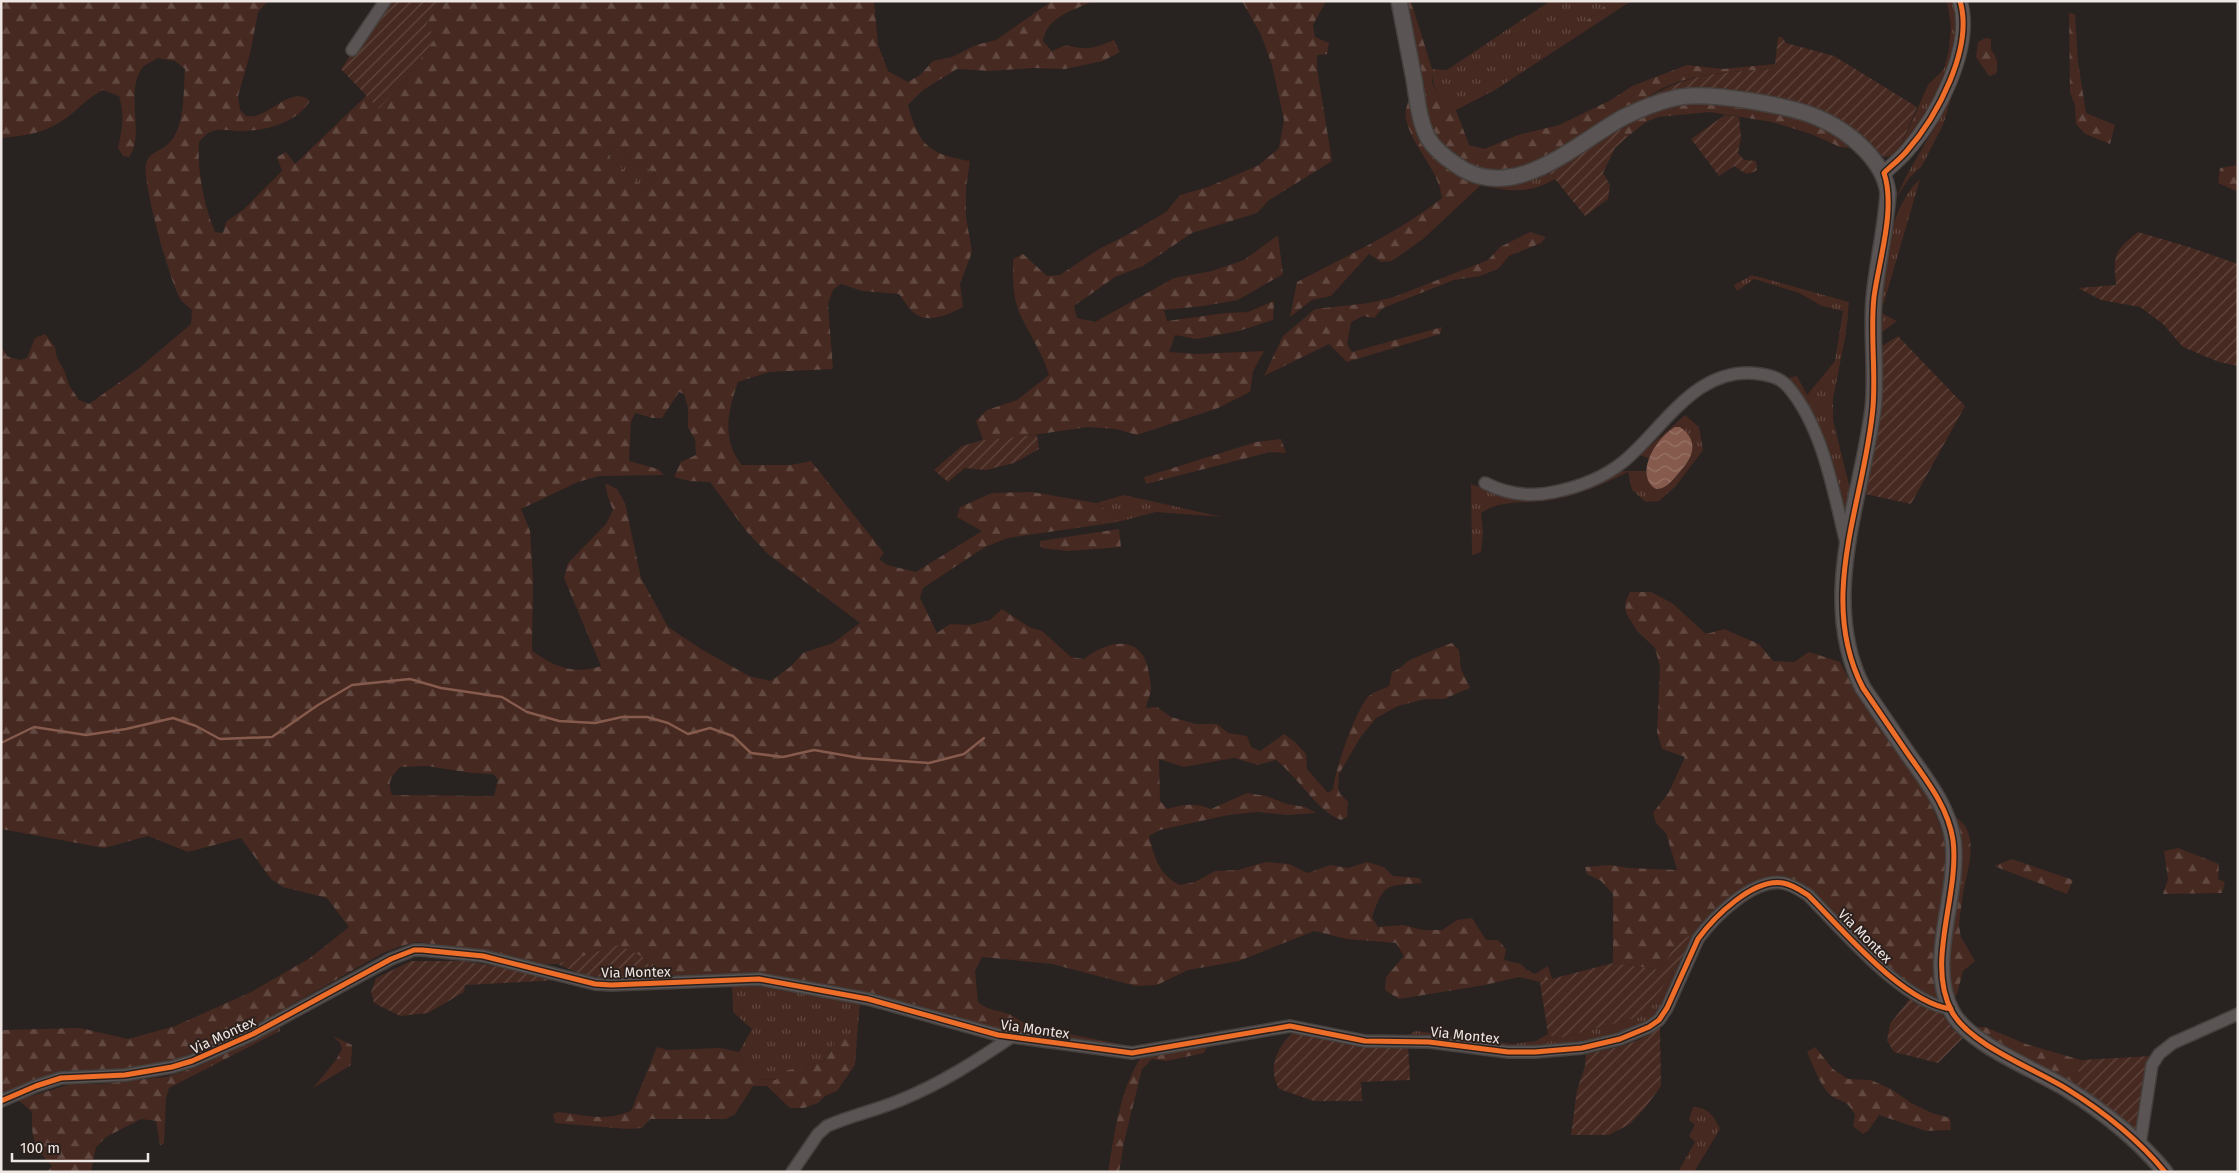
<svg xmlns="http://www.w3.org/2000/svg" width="2239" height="1173" viewBox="0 0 2239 1173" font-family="'Fira Sans',sans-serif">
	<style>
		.grass { fill: url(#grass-tufts) }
		.forest { fill: url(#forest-firs); fill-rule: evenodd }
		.garden { fill: url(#garden-furrows) }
		.water { fill: url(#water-waves) }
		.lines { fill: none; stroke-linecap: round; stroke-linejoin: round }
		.stream { stroke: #865b4e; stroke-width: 2.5 }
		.minor-casing { stroke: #45403d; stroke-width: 14 }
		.tertiary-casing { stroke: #45403d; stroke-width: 16 }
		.secondary-casing { stroke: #45403d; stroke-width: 18 }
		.minor { stroke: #5a5554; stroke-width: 11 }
		.tertiary { stroke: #5a5554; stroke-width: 14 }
		.secondary { stroke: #5a5554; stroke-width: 15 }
		.cycleway-casing { stroke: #2c201d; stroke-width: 8 }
		.cycleway { stroke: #ee6e29; stroke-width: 5 }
		.labels { text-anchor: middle; stroke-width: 4; stroke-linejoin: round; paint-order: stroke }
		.street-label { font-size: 14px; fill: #eee6e3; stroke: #2c201d }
	</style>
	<defs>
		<pattern id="grass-tufts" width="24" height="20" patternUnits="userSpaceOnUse" patternTransform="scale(1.25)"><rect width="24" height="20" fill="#462920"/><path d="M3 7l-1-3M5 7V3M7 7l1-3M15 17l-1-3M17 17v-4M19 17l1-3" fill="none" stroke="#614840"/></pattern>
		<pattern id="forest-firs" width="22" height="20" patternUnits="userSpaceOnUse" patternTransform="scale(1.25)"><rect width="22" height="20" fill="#462920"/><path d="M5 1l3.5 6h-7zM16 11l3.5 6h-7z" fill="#614840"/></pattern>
		<pattern id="garden-furrows" width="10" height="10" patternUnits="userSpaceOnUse" patternTransform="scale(1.25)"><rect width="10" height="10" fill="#462920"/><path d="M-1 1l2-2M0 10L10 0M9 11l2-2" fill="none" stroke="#614840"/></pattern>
		<pattern id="water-waves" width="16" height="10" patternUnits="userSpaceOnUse" patternTransform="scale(1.25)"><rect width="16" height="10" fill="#865b4e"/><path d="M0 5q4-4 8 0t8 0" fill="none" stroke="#977367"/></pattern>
	</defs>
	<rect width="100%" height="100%" fill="#282220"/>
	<path class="grass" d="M1550,1H1610L1586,21L1590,28L1495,90L1456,110C1440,96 1432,92 1432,69L1447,70Z
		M1947,1H1953C1955,11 1958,21 1958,32C1957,68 1922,125 1898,152L1928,85L1944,69L1949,49L1951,26Z
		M1953,92L1943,125L1922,166L1910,177L1896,198C1912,161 1936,129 1953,92Z
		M617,146L655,174L642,186L609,157L610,148Z
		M1550,173L1555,179C1530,194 1509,192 1481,185C1507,186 1526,184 1550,173Z
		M1920,179L1881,313L1897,321L1878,335C1885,287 1882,214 1920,179Z
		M1752,275L1849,302L1846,333L1833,399V420L1852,497L1848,524L1805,402L1788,378L1797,376L1807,395L1835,361L1843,311L1822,306L1799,293L1754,279L1737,291L1734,285Z
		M1685,415L1699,427L1703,450L1675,487L1659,501L1646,502L1632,490L1628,472C1604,484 1579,495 1552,500C1529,504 1501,499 1481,513L1483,532L1481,552L1472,555L1471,484L1511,498L1599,483L1621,471H1646L1647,479L1669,484C1680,472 1692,462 1692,445L1657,444L1650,459L1640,455Z
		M1124,495L1222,517L1156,512L1118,522L1113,515L1096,503Z
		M1691,946C1681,966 1671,1001 1654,1017C1644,1026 1631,1030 1617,1035C1547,1057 1474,1045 1402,1038L1416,1031L1513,1044L1536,1041L1548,1034L1556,1039L1643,1016Z
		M732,985L769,987L860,1002L857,1037H839L824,1061L784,1071L777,1080L757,1079L748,1075L739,1052L752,1029L733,1012Z
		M1019,1020L1032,1027L1136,1047L1021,1033Z
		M1693,1107C1708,1107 1714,1116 1720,1129L1694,1172H1678L1695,1142L1689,1136L1695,1125L1689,1120Z"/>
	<path class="forest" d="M1,1H268L258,12L250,54L238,96L240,110L246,116C249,116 254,117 258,115C273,111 294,86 310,101C297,122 269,130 245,131C234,132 221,127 210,132C206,134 202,139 199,142C197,171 204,205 215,232L223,233L226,222L244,209L282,171L277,157L286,152L295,164L367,95L379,109L409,75L436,37L426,25L432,13L448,1H874L878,45L888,71L908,82L920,75L933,61L952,57L976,45L996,40L1052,1H1093C1073,11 1047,16 1043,41L1052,51C1071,42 1065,47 1083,48C1094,49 1104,44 1114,40L1120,52L1103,61L1065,69L1033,68L990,71L957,69L923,90L908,105C919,146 929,154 970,161L966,188V217L972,252L960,284L963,307C949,314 932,323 917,315C910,312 904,300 899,294L862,291L841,284L833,290L828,304L833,369L769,372L738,382C728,410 721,440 742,465H791L811,461L884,553L879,559L887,565L916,572L982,531L957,517L960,507L992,493L1032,492L1096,503L1113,515L1118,522L1008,538L985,547L923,588L920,598L937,633L950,624L969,625L990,620L1002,609L1029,627L1042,631L1071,657L1084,659C1109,639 1144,634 1149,674C1150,679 1151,685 1151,689C1150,696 1147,702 1146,708L1157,707L1171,717L1196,724H1217L1228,733L1247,736L1251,747L1260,751L1284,734L1295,742L1306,754L1307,769L1328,793L1333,789C1335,770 1355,711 1368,697C1373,692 1383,689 1389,686L1392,672C1400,669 1402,666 1408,661C1411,659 1448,644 1452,643L1459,650L1461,669L1470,688L1444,699H1425L1398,706L1376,718L1360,738L1339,774L1338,787L1340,794L1348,802L1347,817L1341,820C1317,811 1299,778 1276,760L1258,765L1234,758L1184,767L1159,759L1160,801L1167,809C1184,804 1195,803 1211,809L1247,793L1266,796L1287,804L1305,807L1316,813L1288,815L1257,812L1228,815L1160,830L1149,836C1155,858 1158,874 1180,885L1195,882L1215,871L1238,870L1266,862L1289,864L1308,873L1330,865L1348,868L1367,862L1384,867L1393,876L1419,878L1422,883C1386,886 1385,882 1372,917L1378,927L1403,925L1423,930H1442L1457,920L1472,918L1486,940H1498L1506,949L1504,960L1521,964L1527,970L1535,974L1548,966L1552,979L1540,982L1519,977L1485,985L1399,999L1385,990L1386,977L1404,956L1396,943L1347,939L1314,931L1239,961L1188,970L1157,985L1136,986L1052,964L982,957L975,971L978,1002C992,1014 1004,1008 1019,1020L1021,1033L1000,1031L856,990L801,981L733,974L657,976L643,957L591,954L557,964L536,965L476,950L417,942L401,946L383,953L256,1025L198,1051L176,1059L128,1069L66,1071L53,1074L1,1095V1030L80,1028L128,1039L175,1026L251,992L310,958L349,927L327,898L283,887L271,879L241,838L188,852L148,836L104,848L1,829V346L7,356L19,360L27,358L35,338L45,334L55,347L57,358L64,370L69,385L79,400L89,404L138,369L191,324L192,310C189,307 184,304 181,300C171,287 141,178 146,164C150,151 158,153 167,145C186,129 183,91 185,69L175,61L158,58C154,61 148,63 144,66C123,89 146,135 129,157L123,156L118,148C122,129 125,115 119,96L103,90C91,96 84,103 74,112C50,132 32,135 1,138ZM617,146L655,174L642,186L609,157L610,148ZM679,392L684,394L688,408V428L695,439L696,455L681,462L674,477L689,481L710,482L747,532L768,554L860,623L833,643L803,653L791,666L771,681L749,676L701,649L668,627L641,578L625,503L617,489L605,483L608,497L613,510L606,524L568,563L564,578L601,666C574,675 555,667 532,651L533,580L530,531L521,509L578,482L599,476L664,475L658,469L629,461L631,422L635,413L652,418H662ZM427,766L472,773L493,774L498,780L494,796L392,795C387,781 391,777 400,767Z
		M1242,1H1326L1313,25L1315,37L1329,43L1327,54L1317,55V68L1332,161L1269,200L1257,213L1192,233L1143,266L1115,277L1074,306L1077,318L1095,322L1174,278L1212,271L1244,260L1278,235L1283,274L1238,300L1203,306L1164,310L1167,321L1225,313L1248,312L1274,301L1273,320L1239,331L1197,339L1175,335L1169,352L1197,354L1264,351L1253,371L1250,392L1218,408L1137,435L1116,429L1088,427L1019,437L983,440L976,421L987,410L1017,400L1049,375C1042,352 1029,334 1019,312C1012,294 1013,277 1013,259L1023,254L1047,276L1060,275L1099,249L1127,235L1166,212L1180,195L1208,187L1259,165L1279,148L1284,120L1272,65L1261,35Z
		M1406,1H1411L1432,69V83L1437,92L1456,110L1469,145L1484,149L1518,135L1559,125L1611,100L1632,86L1687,65L1722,69L1775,64L1772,69C1735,72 1695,72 1661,89C1653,93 1646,100 1639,104C1612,121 1585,138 1556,152C1548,157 1539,162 1529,166C1481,183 1444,159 1426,115Z
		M1610,1H1631L1590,28L1586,21Z
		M2069,13L2075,14L2078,62L2086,113L2115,125L2110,144L2085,134L2076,124L2075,106L2070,92Z
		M1985,38L1991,39V50C1998,58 1998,64 1996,74L1989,76L1976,57L1978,42Z
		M1410,96C1428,144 1428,167 1481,185L1423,239L1392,261L1381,262L1369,254L1331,296L1312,300L1290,317L1297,282C1346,256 1398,233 1442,198C1439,169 1412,148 1406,119C1404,113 1408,102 1410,96Z
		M1703,102C1755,110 1810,112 1850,148L1840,147L1811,134L1772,122L1710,112L1658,117L1646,122L1627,137L1619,128C1651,111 1667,105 1703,102Z
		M2238,165V192L2218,183L2220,168Z
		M1530,232L1546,237L1541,243L1509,256L1498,269L1480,276L1454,280L1383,308L1374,318L1363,316L1351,322L1347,344L1352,352L1442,327L1440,334L1347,362L1329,344L1264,376L1283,336L1315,309L1369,303L1394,297L1488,260L1500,247Z
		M1281,439L1286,453L1270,452L1146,484L1144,477L1256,442Z
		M1119,529L1121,547L1068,551L1041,548L1040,541Z
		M1630,592H1651L1672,603L1706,634L1724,629L1759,644L1773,661L1794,662L1809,652L1840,662C1870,726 1931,776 1946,847C1952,878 1938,917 1934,949C1933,965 1937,983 1939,998L1934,999L1914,990L1788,880L1731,901L1694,934L1678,941L1660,970L1613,963V894L1601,881L1587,874L1585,867L1610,865L1629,868L1677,870L1666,833L1656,823L1653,813L1669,792L1685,757L1662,749L1657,732L1660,667L1655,648L1637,631L1626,613L1625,603Z
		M1954,816C1980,831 1969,865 1964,888C1962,901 1960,913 1959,926L1961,937L1975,961L1963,971L1957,994L1953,998L1947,966L1962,853Z
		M2178,848L2219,864L2218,879L2225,882L2222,893L2163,894L2168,879L2164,851Z
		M2012,859L2073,880L2067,894L1994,866Z
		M280,1027V1031L169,1088L166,1099L164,1144L160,1145L156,1121L141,1119L106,1137L96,1147L91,1172H47L52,1166C34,1147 31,1139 32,1112L18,1100L71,1084H100L165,1077L197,1067Z
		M1971,1027H1985L2026,1044L2081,1060L2076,1087L2002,1049Z
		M333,1036L352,1045L351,1065L313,1088L336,1060L342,1049L340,1043Z
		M839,1037H857L855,1065L837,1091L825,1096L818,1103L804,1108H790L767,1086H753L735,1114L726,1119H650L642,1128L628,1129L555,1123L553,1114L558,1112C587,1115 603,1122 631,1111L657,1047L668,1050L720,1048L739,1052L748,1075L757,1079L776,1080L784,1071L824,1061Z
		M1208,1045L1204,1053L1166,1061L1152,1059L1142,1069L1124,1142L1119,1172H1108C1115,1132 1119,1092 1141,1057Z
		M1815,1047L1833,1069L1848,1079L1871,1080L1891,1089L1911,1103L1932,1113L1950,1118L1951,1130L1926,1131L1879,1115L1868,1131L1863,1134L1853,1126L1855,1115C1845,1096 1840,1104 1829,1094C1820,1085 1812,1063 1807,1052Z"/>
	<path class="garden" d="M388,1H448L432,13L426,25L436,37L409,75L379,109L341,69Z
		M1778,37H1782L1786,43L1834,56L1917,107L1898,152L1891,156L1884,157L1842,122L1827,114L1790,103L1640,104C1684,72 1720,73 1772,69L1775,64Z
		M1725,115L1739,117L1741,138L1738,153L1744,160L1756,161L1757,171L1746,174L1734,166L1719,176L1691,139Z
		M1619,128L1627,137L1615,148L1603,173L1610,185L1608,199L1585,216L1550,173Z
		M2138,232L2189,247L2238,264V366L2219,362L2183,347L2163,324L2140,307L2101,300L2078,288L2116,285C2113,255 2114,251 2138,232Z
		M1898,336L1965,406L1911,504L1865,494L1878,425L1879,348Z
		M1037,435L1039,449L1014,463L986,470L965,468L948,482L934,470L962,446L983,440Z
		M1694,934L1691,946L1643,1016L1556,1039L1548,1034L1540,982L1613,963L1660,970L1678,941Z
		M619,945L643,957L657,976L610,978L583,975L557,964Z
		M411,961H464L529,972L560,980L465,985L464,992L428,1013L400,1016L374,1003L371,992L376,978Z
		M1911,997L1941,1013L1952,1028L1964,1037L1938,1063L1894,1052L1887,1041L1890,1024Z
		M1660,1027L1661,1086L1645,1108L1630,1124L1609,1135H1571L1577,1090L1585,1066L1586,1054C1615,1048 1636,1045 1660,1027Z
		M1293,1033L1408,1045L1410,1080L1361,1082L1362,1101H1314L1279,1089C1267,1068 1277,1047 1293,1033Z
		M2151,1056L2136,1135L2076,1087L2081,1060Z"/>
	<path class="water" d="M1675,427H1680C1701,442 1692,459 1678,474C1672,481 1666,489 1656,489C1633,474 1657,437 1675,427Z"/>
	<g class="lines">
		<path class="stream" d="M1,743L34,727L86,735L126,729L173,718L196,726L220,739L272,737L318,705L352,685L410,679L441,688L502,697L527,712L559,721L595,723L622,717H647L668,723L688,734L710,728L733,736L751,753L783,757L814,750L860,758L929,763L964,754L984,738"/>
		<defs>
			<path id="minor" d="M352,50L385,1
				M1485,483C1508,495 1530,497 1554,492C1579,487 1603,478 1623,462C1665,427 1697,364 1760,374C1772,376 1781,378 1789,388C1823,428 1834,494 1846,543
				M1,1101L36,1086L61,1078L125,1075L172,1067L192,1061L253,1034L391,959L414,950H422L483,956L595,984L611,985L759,979L868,999L998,1035L1132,1053L1290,1026L1365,1041L1429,1042L1508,1052H1535L1582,1048L1620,1039L1649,1027L1659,1020L1667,1008L1698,939C1714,917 1753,878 1783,883C1793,885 1800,890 1808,895C1843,930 1902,1002 1951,1009
				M2140,1144L2152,1065L2159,1054L2173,1043L2238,1014
				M792,1172L818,1134L827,1126C852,1115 878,1110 903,1099C942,1083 976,1061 1010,1038"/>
			<path id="tertiary" d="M1884,173C1891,166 1899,160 1906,152C1937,117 1974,48 1960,1"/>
			<path id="secondary" d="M1399,1C1404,27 1409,53 1414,79C1417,98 1419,121 1428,138C1434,148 1446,158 1455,164C1512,206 1574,145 1622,118C1638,110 1657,102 1675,98C1705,90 1795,106 1823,120C1851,133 1884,161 1888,193C1886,229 1877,263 1874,299C1871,335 1877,373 1873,409C1861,500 1818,601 1863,688C1878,710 1893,732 1908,754C1927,781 1948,807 1953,840C1960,895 1925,962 1952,1012C1970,1045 2035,1069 2067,1089C2104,1112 2137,1138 2165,1172"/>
		</defs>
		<use href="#minor" class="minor-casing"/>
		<use href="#tertiary" class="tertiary-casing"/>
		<use href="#secondary" class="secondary-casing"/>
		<use href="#minor" class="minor"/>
		<use href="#tertiary" class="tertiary"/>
		<use href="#secondary" class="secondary"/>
		<defs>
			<path id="cycleway" d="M1960,1C1974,48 1937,117 1906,152C1899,160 1891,166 1884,173C1896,208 1879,260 1874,297C1870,333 1876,370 1873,407C1865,501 1816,597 1863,688C1878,710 1893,732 1908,754C1927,781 1948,807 1953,840C1960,895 1925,962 1952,1012C1970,1045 2035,1069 2067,1089C2104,1112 2137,1138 2165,1172
				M1,1101L36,1086L61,1078L125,1075L172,1067L192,1061L253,1034L391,959L414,950H422L483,956L595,984L611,985L759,979L868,999L998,1035L1132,1053L1290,1026L1365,1041L1429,1042L1508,1052H1535L1582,1048L1620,1039L1649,1027L1659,1020L1667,1008L1698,939C1714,917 1753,878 1783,883C1793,885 1800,890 1808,895C1843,930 1902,1002 1951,1009"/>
		</defs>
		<use href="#cycleway" class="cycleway-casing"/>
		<use href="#cycleway" class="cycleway"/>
	</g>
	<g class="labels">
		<g class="street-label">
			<text transform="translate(1865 936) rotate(45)" y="5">Via Montex</text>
			<text transform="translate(636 972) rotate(-1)" y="5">Via Montex</text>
			<text transform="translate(1035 1029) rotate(8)" y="5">Via Montex</text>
			<text transform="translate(223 1035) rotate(-25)" y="5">Via Montex</text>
			<text transform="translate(1465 1035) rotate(6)" y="5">Via Montex</text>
		</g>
	</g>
	<rect width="2239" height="1173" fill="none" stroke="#eee6e3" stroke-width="5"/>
	<path d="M12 1153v8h136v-8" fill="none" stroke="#eee6e3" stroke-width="2.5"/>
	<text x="20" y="1153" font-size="15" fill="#eee6e3" stroke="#2c201d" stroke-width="4" paint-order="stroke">100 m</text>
</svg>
